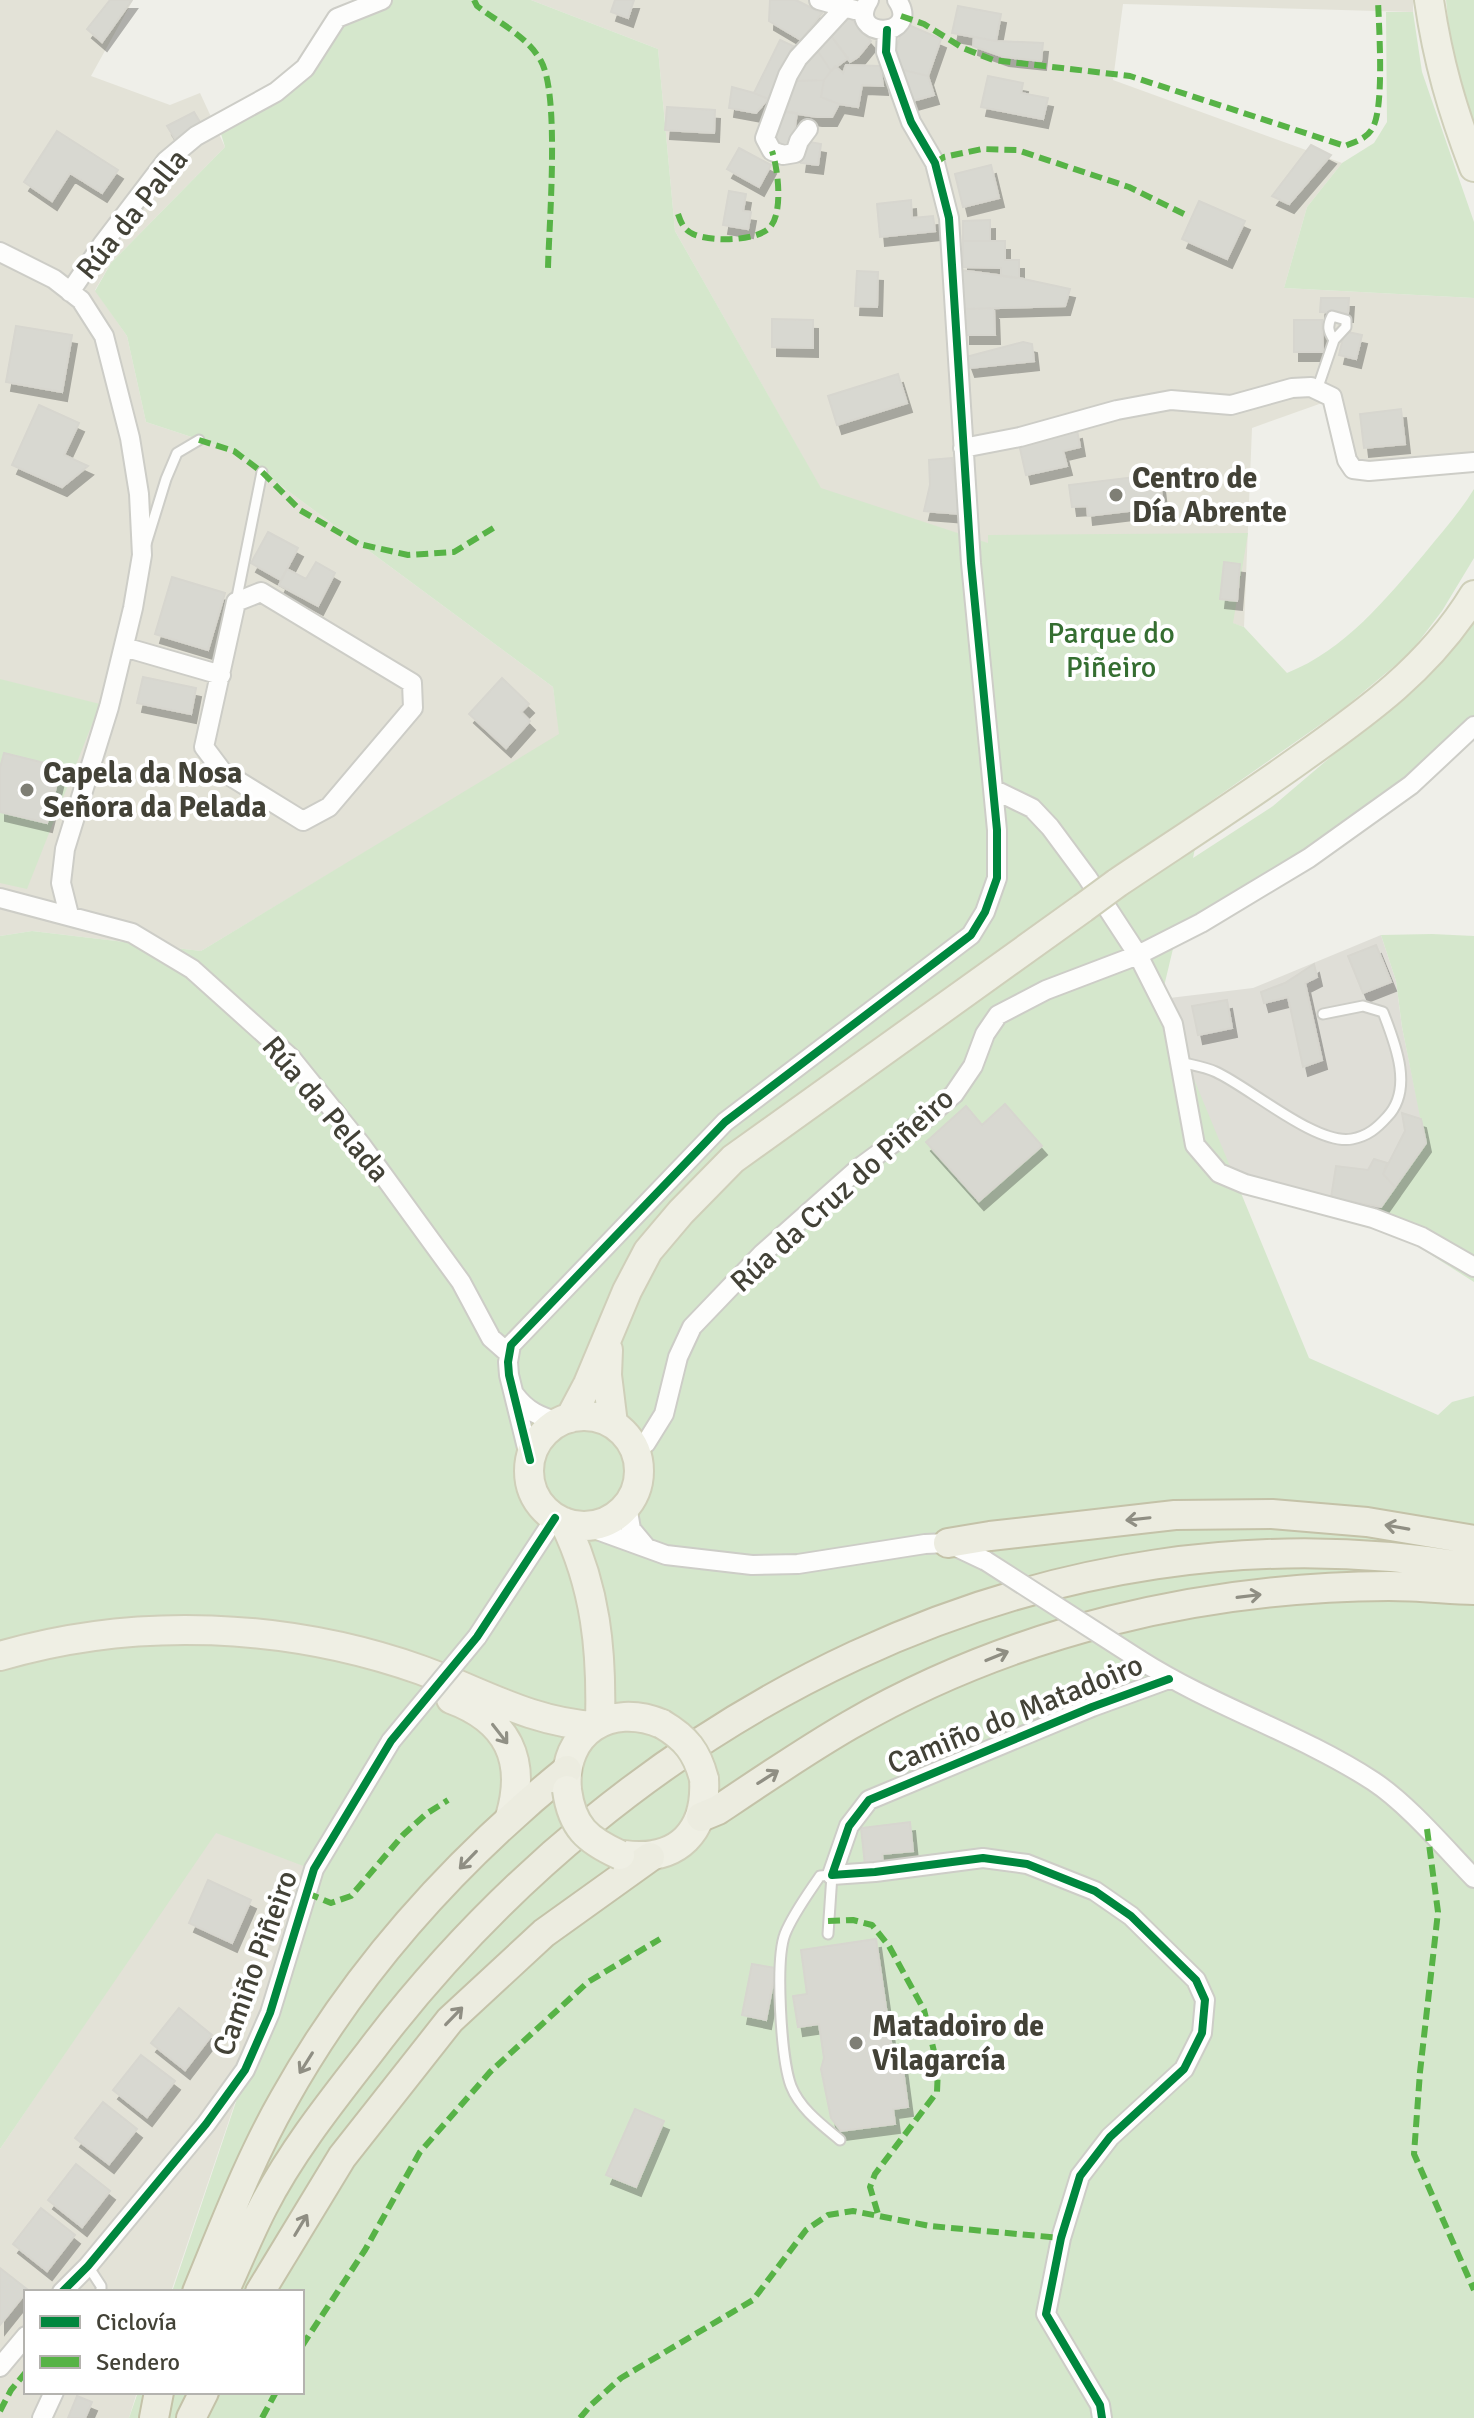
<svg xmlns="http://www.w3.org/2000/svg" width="1474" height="2418" viewBox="0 0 1474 2418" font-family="Signika,sans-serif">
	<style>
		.residential { fill: #e3e2d7 }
		.industrial { fill: #dfded7 }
		.green { fill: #d5e7cc }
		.building { fill: #d8d8d1; stroke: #d7d6cf; stroke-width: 2; filter: url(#shadow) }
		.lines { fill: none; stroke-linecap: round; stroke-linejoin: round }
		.service-casing { stroke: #cdcdc7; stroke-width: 13 }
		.minor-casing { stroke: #cdcdc7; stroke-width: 22 }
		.primary-casing { stroke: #cfcfb9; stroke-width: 32 }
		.trunk-casing { stroke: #c4c2a8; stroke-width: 32 }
		.service { stroke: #fdfdfc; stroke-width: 9 }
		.minor { stroke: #fdfdfc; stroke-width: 18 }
		.primary { stroke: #efefe4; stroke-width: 28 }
		.trunk { stroke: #ecece0; stroke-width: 28 }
		.minor-bridge-casing { stroke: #cdcdc7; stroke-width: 22; stroke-linecap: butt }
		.primary-bridge-casing { stroke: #cfcfb9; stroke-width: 32; stroke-linecap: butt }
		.minor-bridge { stroke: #fdfdfc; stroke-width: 18 }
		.primary-bridge { stroke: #efefe4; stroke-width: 28 }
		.quiet { stroke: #57b346; stroke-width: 6; stroke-dasharray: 12 6; stroke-linecap: butt }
		.cycleway-casing { stroke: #fff; stroke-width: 13 }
		.cycleway { stroke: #00873e; stroke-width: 8 }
		.oneway { stroke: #8f8e83 }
		.oneway2 { stroke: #909085 }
		.poi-dot { fill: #7f7f75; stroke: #fff; stroke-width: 3 }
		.labels { text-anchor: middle; stroke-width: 8; stroke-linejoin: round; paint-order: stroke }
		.street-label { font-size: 30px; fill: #434237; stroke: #fff }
		.poi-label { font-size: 30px; font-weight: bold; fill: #434237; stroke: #fff; text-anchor: start }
		.park-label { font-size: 30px; fill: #356e31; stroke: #fff }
	</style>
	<defs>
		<filter id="shadow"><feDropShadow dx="5" dy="9" stdDeviation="0" flood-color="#0004"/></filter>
	</defs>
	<rect width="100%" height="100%" fill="#efefe9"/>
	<path class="residential" d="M0,0H133L91,76L170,105L200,93L225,147L111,263L95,290L127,336L146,422L234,451L553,687L560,735L201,951L32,931L0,936Z
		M531,0H1413V12L1123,4L1113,80L1342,163L1307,207L1284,288L1474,298V466H1357L1322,403L1252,428L1244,627L821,489L675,231L658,49Z
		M215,1832L314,1869L171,2292H26V2392H137L129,2418H0V2149Z"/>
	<path class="industrial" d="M1381,935L1396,981L1402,1027L1426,1143L1373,1218L1219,1173L1161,999L1253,988Z"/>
	<path class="green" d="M382,0H531L658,49L675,231L821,488L988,543V535L1248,533L1233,623L1244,627L1287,673C1345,650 1386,599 1425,553C1442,532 1460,512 1474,489V558L1442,611L1410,653L1344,708L1204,806L1193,858L1273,806L1400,698L1474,615V726L1309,858L1177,932L1161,999L1309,1358L1438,1415L1452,1402L1474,1396V2418H129L138,2392H302V2292H172L314,1870L216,1833L0,2149V936L32,931L201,951L559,734L553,687L234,451L146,422L127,336L95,291L111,263L225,147L218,124L276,92L337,18Z
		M1446,0H1474V123C1454,87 1450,40 1446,0Z
		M1386,12H1413L1422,72L1474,222V298L1284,288L1307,207L1342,163L1374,143L1387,122Z
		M0,679L100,704L27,889L0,883Z
		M1432,934L1474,936V1282L1373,1218L1425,1142L1402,1027L1396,981L1381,935Z"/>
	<path class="building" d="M110,0H132L102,42L87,29Z
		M615,0H634L628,18L611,12Z
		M770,0H796L822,13L801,40L769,21Z
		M958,6L1001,14L996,41L952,33Z
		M845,12L871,41L858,57L850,62L829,33Z
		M911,26L941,39L928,76L899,69L896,49L903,27Z
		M829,33L848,58L831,71L815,47Z
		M974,37L996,41L1043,43L1041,61L1004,57L973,46Z
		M780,40L793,46L768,99L754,93Z
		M815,47L831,71L824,80L796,81L803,62Z
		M846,65L880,66L883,86L862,85L858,107L839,104L821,97L824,80L831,71L835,66L843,73Z
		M899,69L928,76L934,95L909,102Z
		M988,76L1023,83L1021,93L1048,98L1043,119L981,107Z
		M824,80L821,97L839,104L832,117H817L785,112L796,81Z
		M732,87L754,93L768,99L756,113L729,108Z
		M667,107L715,110L714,133L665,130Z
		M779,111L797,113L792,146L774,143Z
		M194,112L201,124L175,139L167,126Z
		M57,131L118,170L102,193L70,173L52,201L24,182Z
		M804,141L821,144L818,165L801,163Z
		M1311,145L1331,155L1289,204L1272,196Z
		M739,148L771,165L759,187L727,169Z
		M991,165L999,198L963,207L955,174Z
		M729,191L746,194L743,211L751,212L748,229L723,225Z
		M911,200L912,218L933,216L935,231L880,237L877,204Z
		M1199,201L1245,221L1227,259L1182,239Z
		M990,220V241H963V221Z
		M963,241H1005V260H1019V278L1001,276V268L963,267Z
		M960,270L1019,278L1070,289L1065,306L965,309Z
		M857,271L878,272L877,307L855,306Z
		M1321,298H1349L1348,313L1320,312Z
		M965,309H994L995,335H965Z
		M772,319L813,320V348L772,347Z
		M1294,320H1322L1323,352H1294Z
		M16,326L72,335L62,392L6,382Z
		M1348,332L1362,335L1356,359L1339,355L1343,338Z
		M1023,342L1032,344L1034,361L970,368L966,357Z
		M898,374L907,403L837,425L828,396Z
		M39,405L79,423L64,455L88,466L62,487L12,465Z
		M1401,409L1405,444L1364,448L1360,414Z
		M1077,430L1080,447L1063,451L1067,466L1026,475L1019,444Z
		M952,458L960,514L924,511L930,485L929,460Z
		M1159,474L1163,507L1088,516L1087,506L1072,507L1069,485Z
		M268,532L298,548L281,580L251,563Z
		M316,562L335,573L318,606L279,585L287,569L306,579Z
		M1224,562L1240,564L1237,601L1220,599Z
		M172,577L225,593L208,650L155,634Z
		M143,677L196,688L191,714L137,703Z
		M502,678L529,704L521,712L530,721L506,748L469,714Z
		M4,753L61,767L47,823L0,812V768Z
		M1376,945L1391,982L1363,993L1348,956Z
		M1314,964L1317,977L1305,983L1322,1060L1303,1067L1288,997L1264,1003L1261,992L1285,983Z
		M1227,1000L1232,1028L1198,1035L1192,1006Z
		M1005,1104L1042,1146L979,1201L926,1142L966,1106L982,1125Z
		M1402,1113L1421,1119L1426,1143L1395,1187L1383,1174L1405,1131Z
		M1374,1159L1387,1163L1383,1174L1395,1187L1381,1207L1331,1198L1336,1166L1368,1170Z
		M910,1822L913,1851L882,1854L883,1863L865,1865L861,1828Z
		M208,1880L251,1900L232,1943L189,1923Z
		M876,1939L894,2063L902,2062L908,2107L893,2109L895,2124L841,2131L831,2118L821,2069L824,2058L819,2024L798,2027L793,1996L807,1994L801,1950Z
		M752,1964L776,1968L766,2020L742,2015Z
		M179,2008L212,2035L185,2070L151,2043Z
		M141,2055L175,2081L147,2117L113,2090Z
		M103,2102L137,2129L109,2164L75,2138Z
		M635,2109L664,2121L636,2187L606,2175Z
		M76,2164L110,2191L82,2227L48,2200Z
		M41,2208L75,2235L47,2271L13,2244Z
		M0,2268L28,2290L0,2325Z
		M77,2396L92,2402L85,2418H68Z"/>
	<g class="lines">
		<defs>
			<path id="service" d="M1311,387L1319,384L1334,340L1346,327V320L1332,316C1327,326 1328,331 1334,340
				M146,544L166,479L177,453L199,440
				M236,602L262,472
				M1180,1062C1192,1065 1205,1067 1216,1072C1249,1087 1317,1146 1352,1139C1368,1136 1377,1128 1387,1117C1414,1089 1395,1043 1383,1012L1363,1006L1323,1014
				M828,1934L832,1875L820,1876C808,1894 793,1914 785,1934C775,1960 781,2059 791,2086C800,2109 822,2125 840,2140
				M88,2266L101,2286V2292"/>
			<path id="minor" d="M819,0L855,10
				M869,0C844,40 923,39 897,0
				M808,129L799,141L795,153L783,155L772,151L765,138L788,75L798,58L845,7
				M0,252L54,279L81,300L104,336L130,438L139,494L142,555L133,608L109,707L65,849L61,883L69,915
				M70,292L102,245L166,161L196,136L276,92L305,68L337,18L382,0
				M963,448L1020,437L1117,410L1171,400L1231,405L1292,388L1311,387L1332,397L1347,460L1353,469L1369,471L1474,462
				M261,592L412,683L413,708L329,807L303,821L222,771L204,747L236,602Z
				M124,647L221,675
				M993,789L1032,808L1050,827L1087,877L1138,955L1173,1024L1195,1145L1219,1173L1245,1184L1373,1218L1422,1237L1474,1267
				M0,898L132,933L192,969L291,1058L362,1146L461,1282L491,1338L508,1353
				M515,1395C527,1411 540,1417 559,1422
				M635,1451L646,1443L664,1414L678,1357L692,1327L762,1254L859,1168L919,1124L954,1094L973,1066L985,1034L998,1015L1046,990L1138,955L1201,923L1309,858L1411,785L1474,726
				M530,1460L509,1375L508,1362L511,1345L725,1122L971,935L985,912L997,878V830L971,563L949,218L935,163L911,122L886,52L887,30
				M627,1506L631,1529L646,1547
				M586,1526L666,1555L752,1565L798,1564L925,1544L948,1543L986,1561
				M477,1637L555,1518
				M1140,1660C1214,1707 1299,1733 1373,1781C1408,1804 1445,1848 1474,1878
				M62,2292L88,2266L206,2124L245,2070L270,2013L314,1869L391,1741
				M0,2367L26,2336
				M42,2418L54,2392
				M1102,2418L1100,2405L1046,2314L1061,2238L1080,2176L1110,2137L1184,2069L1202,2033L1205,2000L1196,1980L1131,1916L1095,1891L1027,1864L983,1858L875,1872L832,1875L849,1826L869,1800L1092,1707L1169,1679"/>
			<path id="primary" d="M1429,0C1438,62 1452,109 1474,167
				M1117,883C1178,842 1239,803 1299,760C1367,712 1430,667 1474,595
				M608,1350L607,1375L613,1424
				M529 1471a55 55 0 1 1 110 0a55 55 0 1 1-110 0Z
				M570,1418L588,1384L627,1291L648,1251L681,1212L733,1159L1083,908
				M564,1522C596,1587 602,1651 600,1722
				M0,1656C136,1616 288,1623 421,1670C480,1691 529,1722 594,1726
				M451,1699C508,1720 527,1760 510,1817
				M567,1790C562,1732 610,1702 662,1724
				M624,1855C679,1862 707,1831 704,1779"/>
			<path id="trunk" d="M948,1543L990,1536L1175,1515L1272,1514L1367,1522L1474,1540
				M701,1817L718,1810C761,1781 805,1751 850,1725C1013,1631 1202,1587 1389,1586C1417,1586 1446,1589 1474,1590
				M197,2292C224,2227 249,2160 284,2099C355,1972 454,1862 567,1770
				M224,2292C237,2264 249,2234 263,2207C291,2152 331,2102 369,2053C625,1714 1043,1493 1474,1568
				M260,2292L342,2157L450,2020L544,1933L650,1857
				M154,2418L159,2392
				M191,2418L204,2392"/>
		</defs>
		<use href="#service" class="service-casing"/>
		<use href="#minor" class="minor-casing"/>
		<use href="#primary" class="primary-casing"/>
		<use href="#trunk" class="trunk-casing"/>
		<use href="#service" class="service"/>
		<use href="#minor" class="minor"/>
		<use href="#primary" class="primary"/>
		<use href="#trunk" class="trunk"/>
		<defs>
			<path id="minor-bridge" d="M986,1561L1140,1660
				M391,1741L477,1637"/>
			<path id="primary-bridge" d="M1083,908L1117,883
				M662,1724C686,1738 697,1752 704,1779
				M567,1790C572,1827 587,1840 620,1855"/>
		</defs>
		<use href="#minor-bridge" class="minor-bridge-casing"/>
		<use href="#primary-bridge" class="primary-bridge-casing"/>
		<use href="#minor-bridge" class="minor-bridge"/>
		<use href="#primary-bridge" class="primary-bridge"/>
		<path class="quiet" d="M474,0L477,6C499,23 527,36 541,61C560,95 549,224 548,268
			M901,16L924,24L963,48L993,60L1130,76L1345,146C1357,141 1369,138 1374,125C1384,101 1379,28 1378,0
			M935,163L944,157L982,149L1017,150L1129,187L1184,214
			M678,214C681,223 684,230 693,234C710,242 759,242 771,226C783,210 778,169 772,151
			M199,440L234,451L262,472L300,510L359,544L408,555L454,552L495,527
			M1427,1829L1438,1912L1420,2072L1414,2154L1474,2290
			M307,1893L331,1903L351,1896L403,1835L426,1814L448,1800
			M828,1921L853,1920L872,1925L889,1946L924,2010L938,2068L937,2092L875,2174L870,2187L878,2214
			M302,2346L365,2250L420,2152L490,2072L588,1982L660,1939
			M0,2411L11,2390L26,2372
			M262,2418L276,2392
			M580,2418L591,2405L621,2378L753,2300L806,2230L828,2215L853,2211L930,2226L1061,2238"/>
		<defs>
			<path id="cycleway" d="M530,1460L509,1375L508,1362L511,1345L725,1122L971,935L985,912L997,878V830L971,563L949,218L935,163L911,122L886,52L887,30
				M62,2292L88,2266L206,2124L245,2070L270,2013L314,1869L391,1741L477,1637L555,1518
				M1102,2418L1100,2405L1046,2314L1061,2238L1080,2176L1110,2137L1184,2069L1202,2033L1205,2000L1196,1980L1131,1916L1095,1891L1027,1864L983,1858L875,1872L832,1875L849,1826L869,1800L1092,1707L1169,1679"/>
		</defs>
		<use href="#cycleway" class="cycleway-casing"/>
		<use href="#cycleway" class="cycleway"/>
	</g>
	<defs><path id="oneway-shaft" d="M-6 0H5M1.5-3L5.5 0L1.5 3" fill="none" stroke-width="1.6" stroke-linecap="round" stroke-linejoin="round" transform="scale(2)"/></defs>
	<g class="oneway">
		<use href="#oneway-shaft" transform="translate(1138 1519) rotate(174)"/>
		<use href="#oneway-shaft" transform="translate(1397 1527) rotate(-170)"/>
		<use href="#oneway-shaft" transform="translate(1249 1596) rotate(-7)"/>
		<use href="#oneway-shaft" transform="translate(997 1656) rotate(-22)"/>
		<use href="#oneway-shaft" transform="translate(768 1777) rotate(-32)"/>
		<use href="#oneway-shaft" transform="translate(468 1860) rotate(134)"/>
		<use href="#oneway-shaft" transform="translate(454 2016) rotate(-46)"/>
		<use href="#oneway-shaft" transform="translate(306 2063) rotate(122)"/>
		<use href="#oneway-shaft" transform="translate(301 2225) rotate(-59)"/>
	</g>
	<use class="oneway2" href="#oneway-shaft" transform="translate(500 1734) rotate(52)"/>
	<g class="poi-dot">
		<circle cx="1116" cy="495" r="8"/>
		<circle cx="27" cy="790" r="8"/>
		<circle cx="856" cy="2043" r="8"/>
	</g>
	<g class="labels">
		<g class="street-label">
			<text transform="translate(132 214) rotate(-51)" y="10">Rúa da Palla</text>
			<text transform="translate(326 1109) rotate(50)" y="10">Rúa da Pelada</text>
			<text transform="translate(842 1190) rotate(-42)" y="10">Rúa da Cruz do Piñeiro</text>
			<text transform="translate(1015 1714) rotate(-22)" y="10">Camiño do Matadoiro</text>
			<text transform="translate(255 1963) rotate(-70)" y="10">Camiño Piñeiro</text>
		</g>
		<g class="poi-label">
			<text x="1132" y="488">Centro de<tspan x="1132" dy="34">Día Abrente</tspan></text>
			<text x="43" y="783">Capela da Nosa<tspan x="43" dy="34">Señora da Pelada</tspan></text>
			<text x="872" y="2036">Matadoiro de<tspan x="872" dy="34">Vilagarcía</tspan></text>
		</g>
		<g class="park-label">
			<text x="1111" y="643">Parque do<tspan x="1111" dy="34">Piñeiro</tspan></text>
		</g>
	</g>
	<rect x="24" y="2290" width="280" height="104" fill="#ffffff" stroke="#b4b3af" stroke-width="2"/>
	<rect x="40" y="2316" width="40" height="12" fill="#00873e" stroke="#b4b3af" stroke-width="2"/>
	<text x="96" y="2330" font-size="24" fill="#434237">Ciclovía</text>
	<rect x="40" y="2356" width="40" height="12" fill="#57b346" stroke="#b4b3af" stroke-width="2"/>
	<text x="96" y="2370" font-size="24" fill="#434237">Sendero</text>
</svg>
